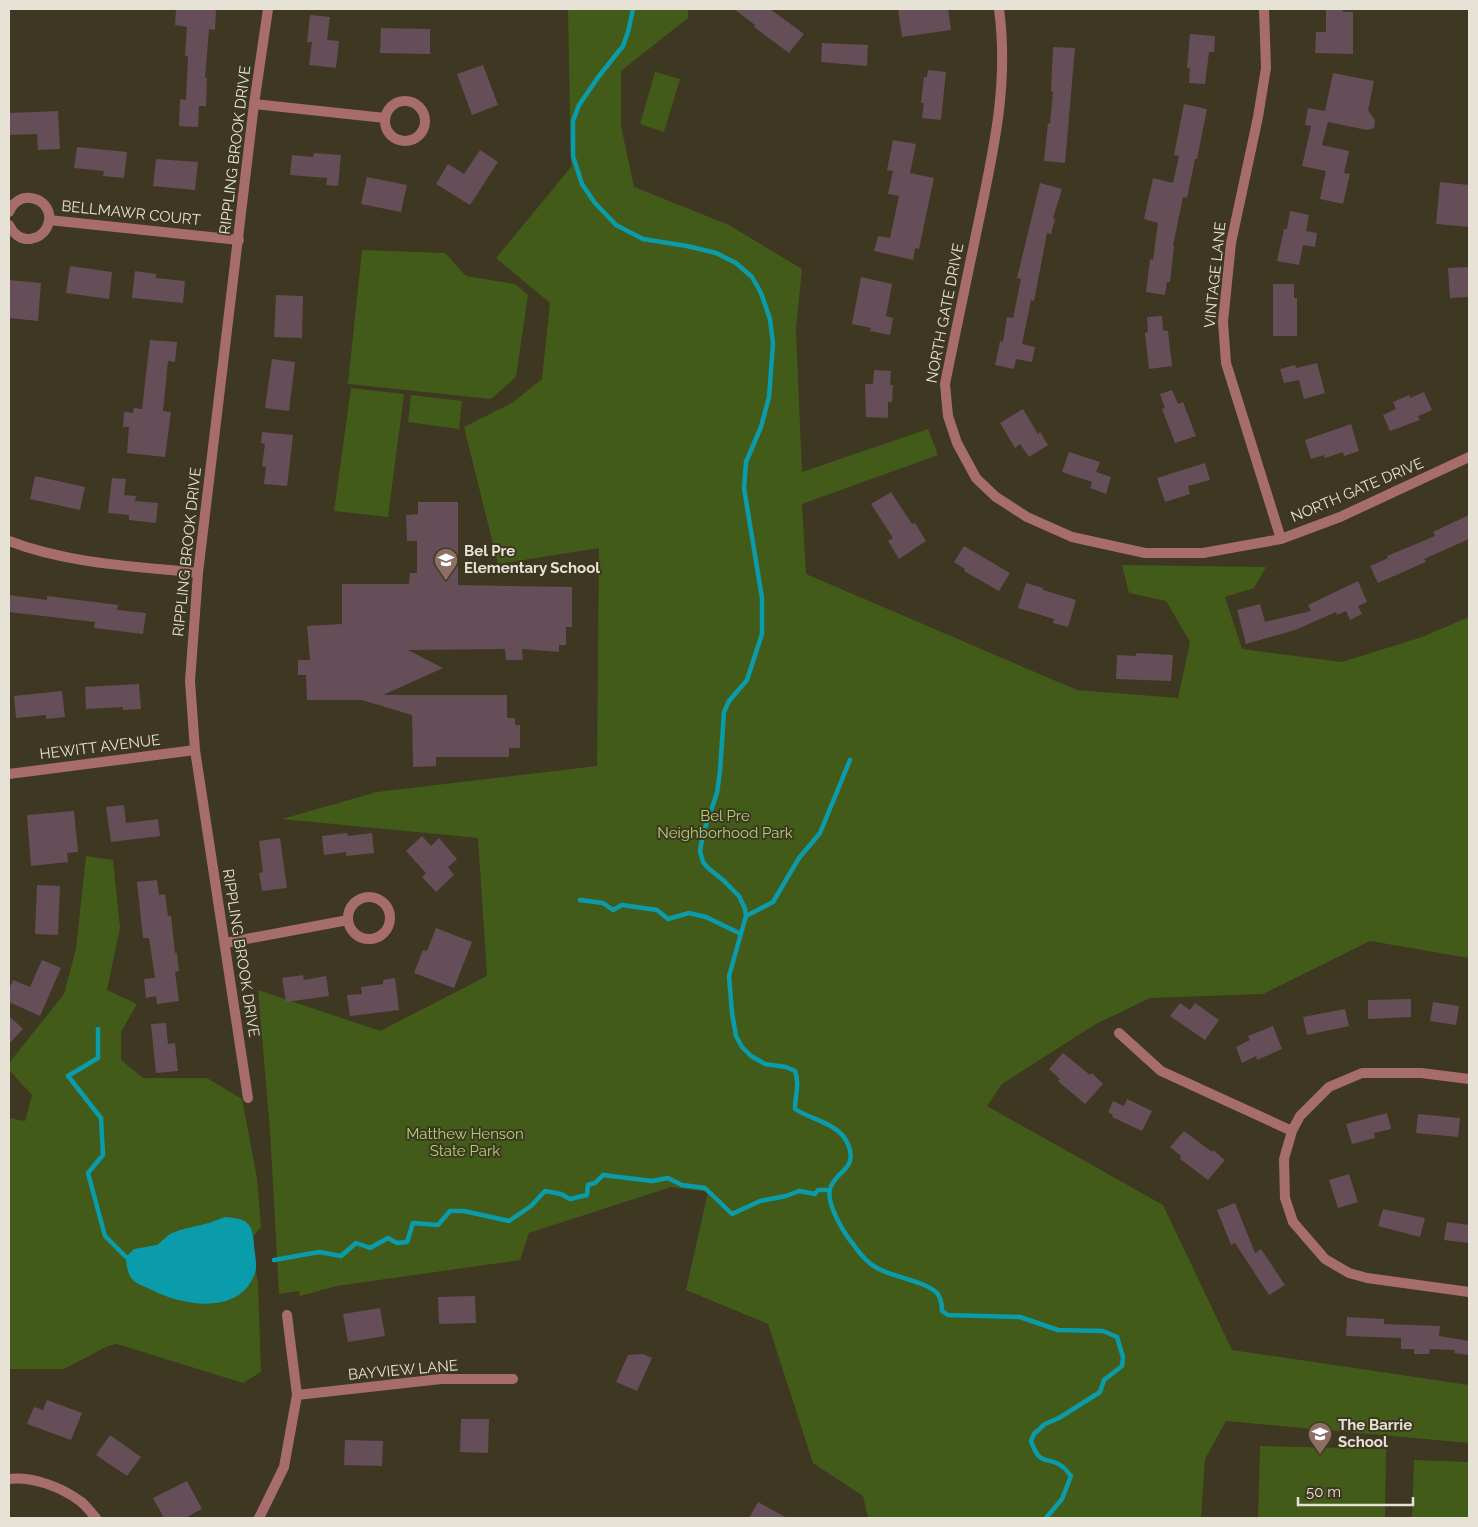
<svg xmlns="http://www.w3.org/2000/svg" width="1478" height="1527" viewBox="0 0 1478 1527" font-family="Raleway,sans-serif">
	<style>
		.green { fill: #425b19 }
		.water { fill: #0a9cab }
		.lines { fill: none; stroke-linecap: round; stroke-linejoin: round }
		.stream { stroke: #0a9cab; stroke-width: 4.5 }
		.building { fill: #664e59 }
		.minor { stroke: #a76d6d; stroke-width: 10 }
		.tertiary { stroke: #a76d6d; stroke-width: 10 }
		.labels { text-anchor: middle; stroke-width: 4; stroke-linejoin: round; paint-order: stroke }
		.street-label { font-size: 15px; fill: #e6e2d5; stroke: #3e3721 }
		.poi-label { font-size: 15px; font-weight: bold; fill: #e6e2d5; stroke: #3e3721; text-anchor: start }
		.park-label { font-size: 15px; fill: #abd570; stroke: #3e3721 }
	</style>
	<rect width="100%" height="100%" fill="#3e3721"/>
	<path class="green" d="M568,9H688V18L621,71V126L634,187L729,225L802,269L796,329L802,472L928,429L938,455L802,504L806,574L1077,690L1178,698L1190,642L1166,601L1129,593L1122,565L1266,567L1254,588L1225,597L1242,649L1342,662L1422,637L1469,617V958L1370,941L1263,994L1150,998L1094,1025L1002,1084L987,1106L1163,1205L1232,1350L1469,1385V1443L1226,1421L1205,1459L1201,1518H868L863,1496L813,1463L768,1324L686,1290L708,1192L671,1187L529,1233L520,1260L337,1286L300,1296L299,1291L279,1294L270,1130L258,990L380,1031L487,976L478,838L282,819L377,792L597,766L599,548L498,564L464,427L512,403L542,379L550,303L496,258L571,167Z
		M655,72L680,79L664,132L640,124Z
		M362,250L445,253L466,276L515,284L528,295L516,377L491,399L348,384Z
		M351,388L404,394L388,517L334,511Z
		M411,395L462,401L459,429L408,422Z
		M86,856L113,860L120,928L107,990L137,1004L121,1032V1060L143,1078H207L242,1099L257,1178L261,1227L253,1237L247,1221L249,1285L256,1271L258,1283L261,1372L243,1383L117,1344L108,1346L64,1369H9V1118L25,1121L32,1095L9,1070V1063L64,994L76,949Z
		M1260,1446L1386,1449L1385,1518H1258Z
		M1414,1460L1469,1462V1518H1412Z"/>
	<path class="water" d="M225,1217C245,1219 252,1220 254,1243C254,1252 258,1265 255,1273C240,1316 183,1306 152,1290C146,1287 139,1285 134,1281C128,1276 126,1265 126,1257L134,1249L157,1245L170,1234L180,1230L209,1223Z"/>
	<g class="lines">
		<path class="stream" d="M633,9L628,32L623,46L599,76L579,105L573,121V156L582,184L595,203L616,225L643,239L687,246L716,253L736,263L752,277L761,293L770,319L773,344L769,397L761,427L746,462L744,488L762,598V634L747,680L729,701L724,712L720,771L717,793L703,834L700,851L703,862L708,868L723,880L739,896L745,909L746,916L729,976L732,1013L736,1036L742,1047L751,1056L765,1064L786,1067L795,1071C800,1084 795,1096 795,1109C810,1119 832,1122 844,1137C846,1140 848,1144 849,1147C857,1170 835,1171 830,1189C826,1204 844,1233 853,1244C859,1253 868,1263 877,1268C892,1277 925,1281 937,1293C941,1298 942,1305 942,1311L948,1315L1020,1317L1058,1330L1103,1331L1117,1337L1123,1357L1122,1366L1104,1380L1100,1392L1059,1418L1045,1424L1034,1434L1031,1441C1040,1468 1048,1455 1063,1467C1066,1469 1068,1473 1071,1476L1062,1499L1046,1518
			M580,900L603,903L613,910L622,905L657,910L668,919L689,913L706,917L741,934
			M746,916L773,902L799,858L820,833L850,760
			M98,1029V1058L68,1076L101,1118L103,1155L88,1173L105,1236L126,1257
			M274,1260L319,1252L341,1256L356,1243L370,1248L388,1238L397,1243L407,1242L413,1223L438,1225L450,1211H464L509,1221L531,1206L545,1191L561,1194L570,1199L587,1195L588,1185L595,1183L603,1175L652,1181L668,1178L682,1185L705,1188L732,1214L760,1201L786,1196L799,1191L815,1194L818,1190H829"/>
	</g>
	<path class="building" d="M176,9L216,10L215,30L209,29L205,78H207L206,106H199L198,127L179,126L180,99L186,100L188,56H185L187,27L175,25Z
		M734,9H770L804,34L789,53L754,27L755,25Z
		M898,9H948L951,30L902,37Z
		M1326,9H1343V12H1353V54L1315,53L1316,32H1326Z
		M310,15L330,17L327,40L339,41L336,68L309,65L312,42H307Z
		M381,28L430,29V54L380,53Z
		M1190,34L1215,36L1214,52H1209L1205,84L1189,83L1190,68H1187Z
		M822,43L868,45L867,66L821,62Z
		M1053,47L1075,48L1065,163L1044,161L1048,123L1050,124L1053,92L1051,91Z
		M483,65L498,105L472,115L457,74Z
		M928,70L946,72L941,120L922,118L924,103H921L924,77H927Z
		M1333,73L1374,81L1368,110L1375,120L1374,128L1367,130L1328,122L1322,145L1349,151L1344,173L1350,174L1343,204L1320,199L1326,171L1302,166L1311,126L1305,125L1308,108L1325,111Z
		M1184,104L1207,109L1197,159H1195L1187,198L1183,197L1173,246H1174L1170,282H1167L1165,295L1146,292L1150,259L1153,260L1158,223L1144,219L1153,178L1173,183L1179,156L1174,155Z
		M58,111L60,149L38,150L37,134L9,135V113Z
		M893,140L916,144L910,173L934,178L919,249L915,248L913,260L874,251L878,236L890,238L899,196L888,194L893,171L887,170Z
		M77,147L127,152L124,178L103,176L104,171L74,168Z
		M480,150L498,162L470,205L436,184L448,164L464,174Z
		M314,153L341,155L338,186L326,185L327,178L290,175L292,155L313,157Z
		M156,159L198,162L195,190L153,186Z
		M367,177L407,185L401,212L361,204Z
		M1440,182L1469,185V227L1436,224Z
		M1040,183L1062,189L1053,218L1055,219L1051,234L1047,233L1034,301L1031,300L1022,344L1035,347L1032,362L1016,359L1014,369L995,365L1000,341L1003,342L1007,317L1013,318L1021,279L1017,278Z
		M1290,211L1309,215L1306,231L1317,233L1315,247L1303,245L1299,265L1277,261L1284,229H1287Z
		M70,266L112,272L109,299L66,293Z
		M1469,267V297L1450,298L1448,268Z
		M135,271L156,274V278L185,281L183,303L132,298Z
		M861,277L892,284L886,316L893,318L890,335L870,331L871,328L852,324Z
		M9,280L41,283L38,321L9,318Z
		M1273,284H1294V298H1297V336H1273Z
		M276,295L303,296L302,338L274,337Z
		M1162,316L1163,330L1168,331L1172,366L1149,369L1145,333L1148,332L1147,317Z
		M150,340L177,342L175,362L168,361L163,411L171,412L165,457L127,453L129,427H123L124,412L133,413L134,408L142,409Z
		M272,359L295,362L289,411L265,408Z
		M1317,363L1325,393L1304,399L1299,380L1284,383L1280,369L1295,365L1296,368Z
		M874,370L891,371L890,385H893L892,402H888V418L866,417L865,384H873Z
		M1172,390L1178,404L1183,402L1196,436L1175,443L1162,409L1165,408L1160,394Z
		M1424,392L1432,410L1418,416L1420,420L1390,431L1383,415L1396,409L1393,402L1409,395L1410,398Z
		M1023,409L1038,434L1040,432L1048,445L1029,457L1020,444L1015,448L1000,423Z
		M1351,424L1359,451L1344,456L1343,452L1325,458L1324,455L1311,459L1305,440Z
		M262,432L293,435L287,486L264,484L266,467L262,466L265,444L261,443Z
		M1069,452L1100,462L1096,472L1111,477L1106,494L1090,488L1092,482L1062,472Z
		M1205,463L1210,480L1188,486L1190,494L1165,502L1157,478Z
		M35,476L85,487L80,510L30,499Z
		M112,478L126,479L124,495L136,496L135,501L158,503L156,523L129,520V515L108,513Z
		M891,492L912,524L915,523L926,541L899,559L888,541L893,538L871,504Z
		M418,502H458V585L572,587V627H566V645H559V652L522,649L523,660H506L505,649L408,650L443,668L383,695H507V718H515V725H520V748H509V757H436V766L413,767L412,715L362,700H307L306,675H298V660H310L307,626L342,624V584H409L410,573H417V541H407L406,515L418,514Z
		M1469,515V539L1424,559L1426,562L1378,583L1370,566L1388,558L1387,556L1435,536L1433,532Z
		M964,546L1010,573L999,591L964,571L965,569L954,562Z
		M1358,581L1367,602L1358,606L1362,614L1350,620L1346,611L1337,615L1336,612L1295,630L1246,644L1237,610L1260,604L1265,622L1311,611L1308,605Z
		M1026,583L1043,588V590L1076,600L1068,627L1053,623L1054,619L1018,608Z
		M9,595L47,600V596L118,605L117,610L146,613L143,634L94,628L95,622L9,612Z
		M1136,653L1173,655L1171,681L1116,679L1117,655L1136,656Z
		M139,684L141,709L123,710V707L86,709L85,687Z
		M62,691L65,717L46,719V715L16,718L14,696Z
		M124,805L126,823L158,819L160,836L111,842L106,807Z
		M74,811L78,852L67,853L68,862L31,866L27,815Z
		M347,833L348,836L372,833L374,853L346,856V852L324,855L322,836Z
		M422,836L431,846L439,838L457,859L448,867L454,875L436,892L422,877L426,873L406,851Z
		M280,838L287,888L262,891L259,873L263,872L259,841Z
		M157,880L159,895L165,894L168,916H171L175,953H177L179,971L175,972L179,1001L157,1004L156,996L146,998L144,979L155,978L149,938H143L137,882Z
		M37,885L60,886L58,935L35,934Z
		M436,928L472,942L454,988L414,973L423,950L427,951Z
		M42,960L61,968L40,1016L9,1002V989L13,980L30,987Z
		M303,975L304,980L326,976L329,996L286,1002L282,978Z
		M395,978L399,1010L350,1016L347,995L362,994L361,987L383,984V980Z
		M1411,999V1017L1368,1019V1000Z
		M1433,1002L1459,1006L1456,1025L1430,1021Z
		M1180,1003L1190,1010L1195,1003L1219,1020L1205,1040L1170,1016Z
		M1345,1009L1349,1026L1307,1035L1303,1017Z
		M9,1016L23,1029L9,1044Z
		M166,1023L168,1044L175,1043L178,1071L156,1073L151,1024Z
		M1273,1026L1282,1049L1257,1060L1256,1056L1242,1063L1236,1047L1250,1040L1248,1036Z
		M1063,1053L1090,1075L1092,1073L1103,1084L1085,1104L1058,1081L1060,1079L1049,1069Z
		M1127,1099L1152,1111L1142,1131L1112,1117L1113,1115L1108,1112L1113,1101L1124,1106Z
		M1387,1113L1391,1129L1374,1133L1375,1138L1352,1144L1346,1124Z
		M1418,1114L1460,1118L1458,1137L1416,1133Z
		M1184,1131L1212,1152L1213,1150L1225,1160L1208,1180L1180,1159L1181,1156L1170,1147Z
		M1349,1174L1358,1202L1338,1208L1329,1180Z
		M1235,1203L1255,1253L1261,1249L1285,1285L1269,1295L1235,1243L1231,1245L1217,1210Z
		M1383,1209L1425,1218L1420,1237L1378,1226Z
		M1447,1222L1469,1225V1243L1444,1240Z
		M475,1296L476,1323L439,1324L438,1297Z
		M380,1308L385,1336L348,1342L343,1314Z
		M1347,1317L1384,1319V1324L1440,1326L1439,1336L1469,1341V1355L1454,1353L1455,1350L1430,1349L1429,1354H1414V1349H1401V1338L1346,1336Z
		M643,1354L652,1358L637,1391L616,1382L628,1355Z
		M47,1400L82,1413L71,1440L27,1424L34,1407L43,1410Z
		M461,1419H489L488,1453L460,1452Z
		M110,1435L141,1457L127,1476L96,1455Z
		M345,1440L383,1441L382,1466L344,1465Z
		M187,1481L202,1509L185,1518H164L153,1498Z
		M758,1502L787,1518H749Z"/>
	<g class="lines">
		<path class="minor" d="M999,9C1009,83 994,148 979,220C968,274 956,329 945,384L948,416L957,443L976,478L996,497L1027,517L1072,537L1145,553H1203L1281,539L1340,517L1469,457
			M1264,9L1266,68L1258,117L1231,243L1223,322L1226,363L1281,539
			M385 121a20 20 0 1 1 40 0a20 20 0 1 1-40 0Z
			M254,104L385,118
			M9,212C21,183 61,203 46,229C43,234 37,238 30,239C20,240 13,233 9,225
			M49,220L239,240
			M9,541C69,564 134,566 198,573
			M195,750L248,1098
			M348 918a21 21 0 1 1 42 0a21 21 0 1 1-42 0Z
			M225,943L348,920
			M1119,1033L1161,1071L1292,1131
			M1469,1079L1421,1073H1362L1329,1087L1300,1116L1292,1131L1284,1159L1285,1198L1293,1222L1325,1259L1349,1273L1367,1278L1469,1292
			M297,1395L441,1379H513
			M9,1479C32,1476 61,1487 80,1501C86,1505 91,1513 96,1518
			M259,1518L284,1467L297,1395L287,1315"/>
		<path class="tertiary" d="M9,774L195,750L190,681L198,573L254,104L268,9"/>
	</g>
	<defs>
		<symbol id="school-pin" viewBox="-11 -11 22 30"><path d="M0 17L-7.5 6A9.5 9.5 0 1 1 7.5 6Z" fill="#8d6e63" stroke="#3e3721"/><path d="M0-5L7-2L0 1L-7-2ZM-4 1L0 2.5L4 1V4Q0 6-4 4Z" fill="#fff"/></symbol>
	</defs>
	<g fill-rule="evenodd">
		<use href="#school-pin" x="432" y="546" width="28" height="38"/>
		<use href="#school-pin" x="1306" y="1420" width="28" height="38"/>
	</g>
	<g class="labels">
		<g class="street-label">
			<text transform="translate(235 150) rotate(-83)" y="5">RIPPLING BROOK DRIVE</text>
			<text transform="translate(131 213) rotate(6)" y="5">BELLMAWR COURT</text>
			<text transform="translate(1215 275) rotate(-84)" y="5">VINTAGE LANE</text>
			<text transform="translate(945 313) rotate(-79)" y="5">NORTH GATE DRIVE</text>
			<text transform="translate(1357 490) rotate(-23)" y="5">NORTH GATE DRIVE</text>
			<text transform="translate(187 552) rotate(-84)" y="5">RIPPLING BROOK DRIVE</text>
			<text transform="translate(100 747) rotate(-7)" y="5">HEWITT AVENUE</text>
			<text transform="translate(241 953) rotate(81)" y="5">RIPPLING BROOK DRIVE</text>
			<text transform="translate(403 1370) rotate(-5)" y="5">BAYVIEW LANE</text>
		</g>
		<g class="poi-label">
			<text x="464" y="556">Bel Pre<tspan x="464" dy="17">Elementary School</tspan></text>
			<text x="1338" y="1430">The Barrie<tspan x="1338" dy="17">School</tspan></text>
		</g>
		<g class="park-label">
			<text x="725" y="821">Bel Pre<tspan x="725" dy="17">Neighborhood Park</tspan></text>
			<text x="465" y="1139">Matthew Henson<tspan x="465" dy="17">State Park</tspan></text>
		</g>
	</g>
	<rect width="1478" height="1527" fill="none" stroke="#e6e2d5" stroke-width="20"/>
	<path d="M1298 1497v8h115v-8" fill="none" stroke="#e6e2d5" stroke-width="2.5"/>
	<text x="1306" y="1497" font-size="15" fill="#e6e2d5" stroke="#3e3721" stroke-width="4" paint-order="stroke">50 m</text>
</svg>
